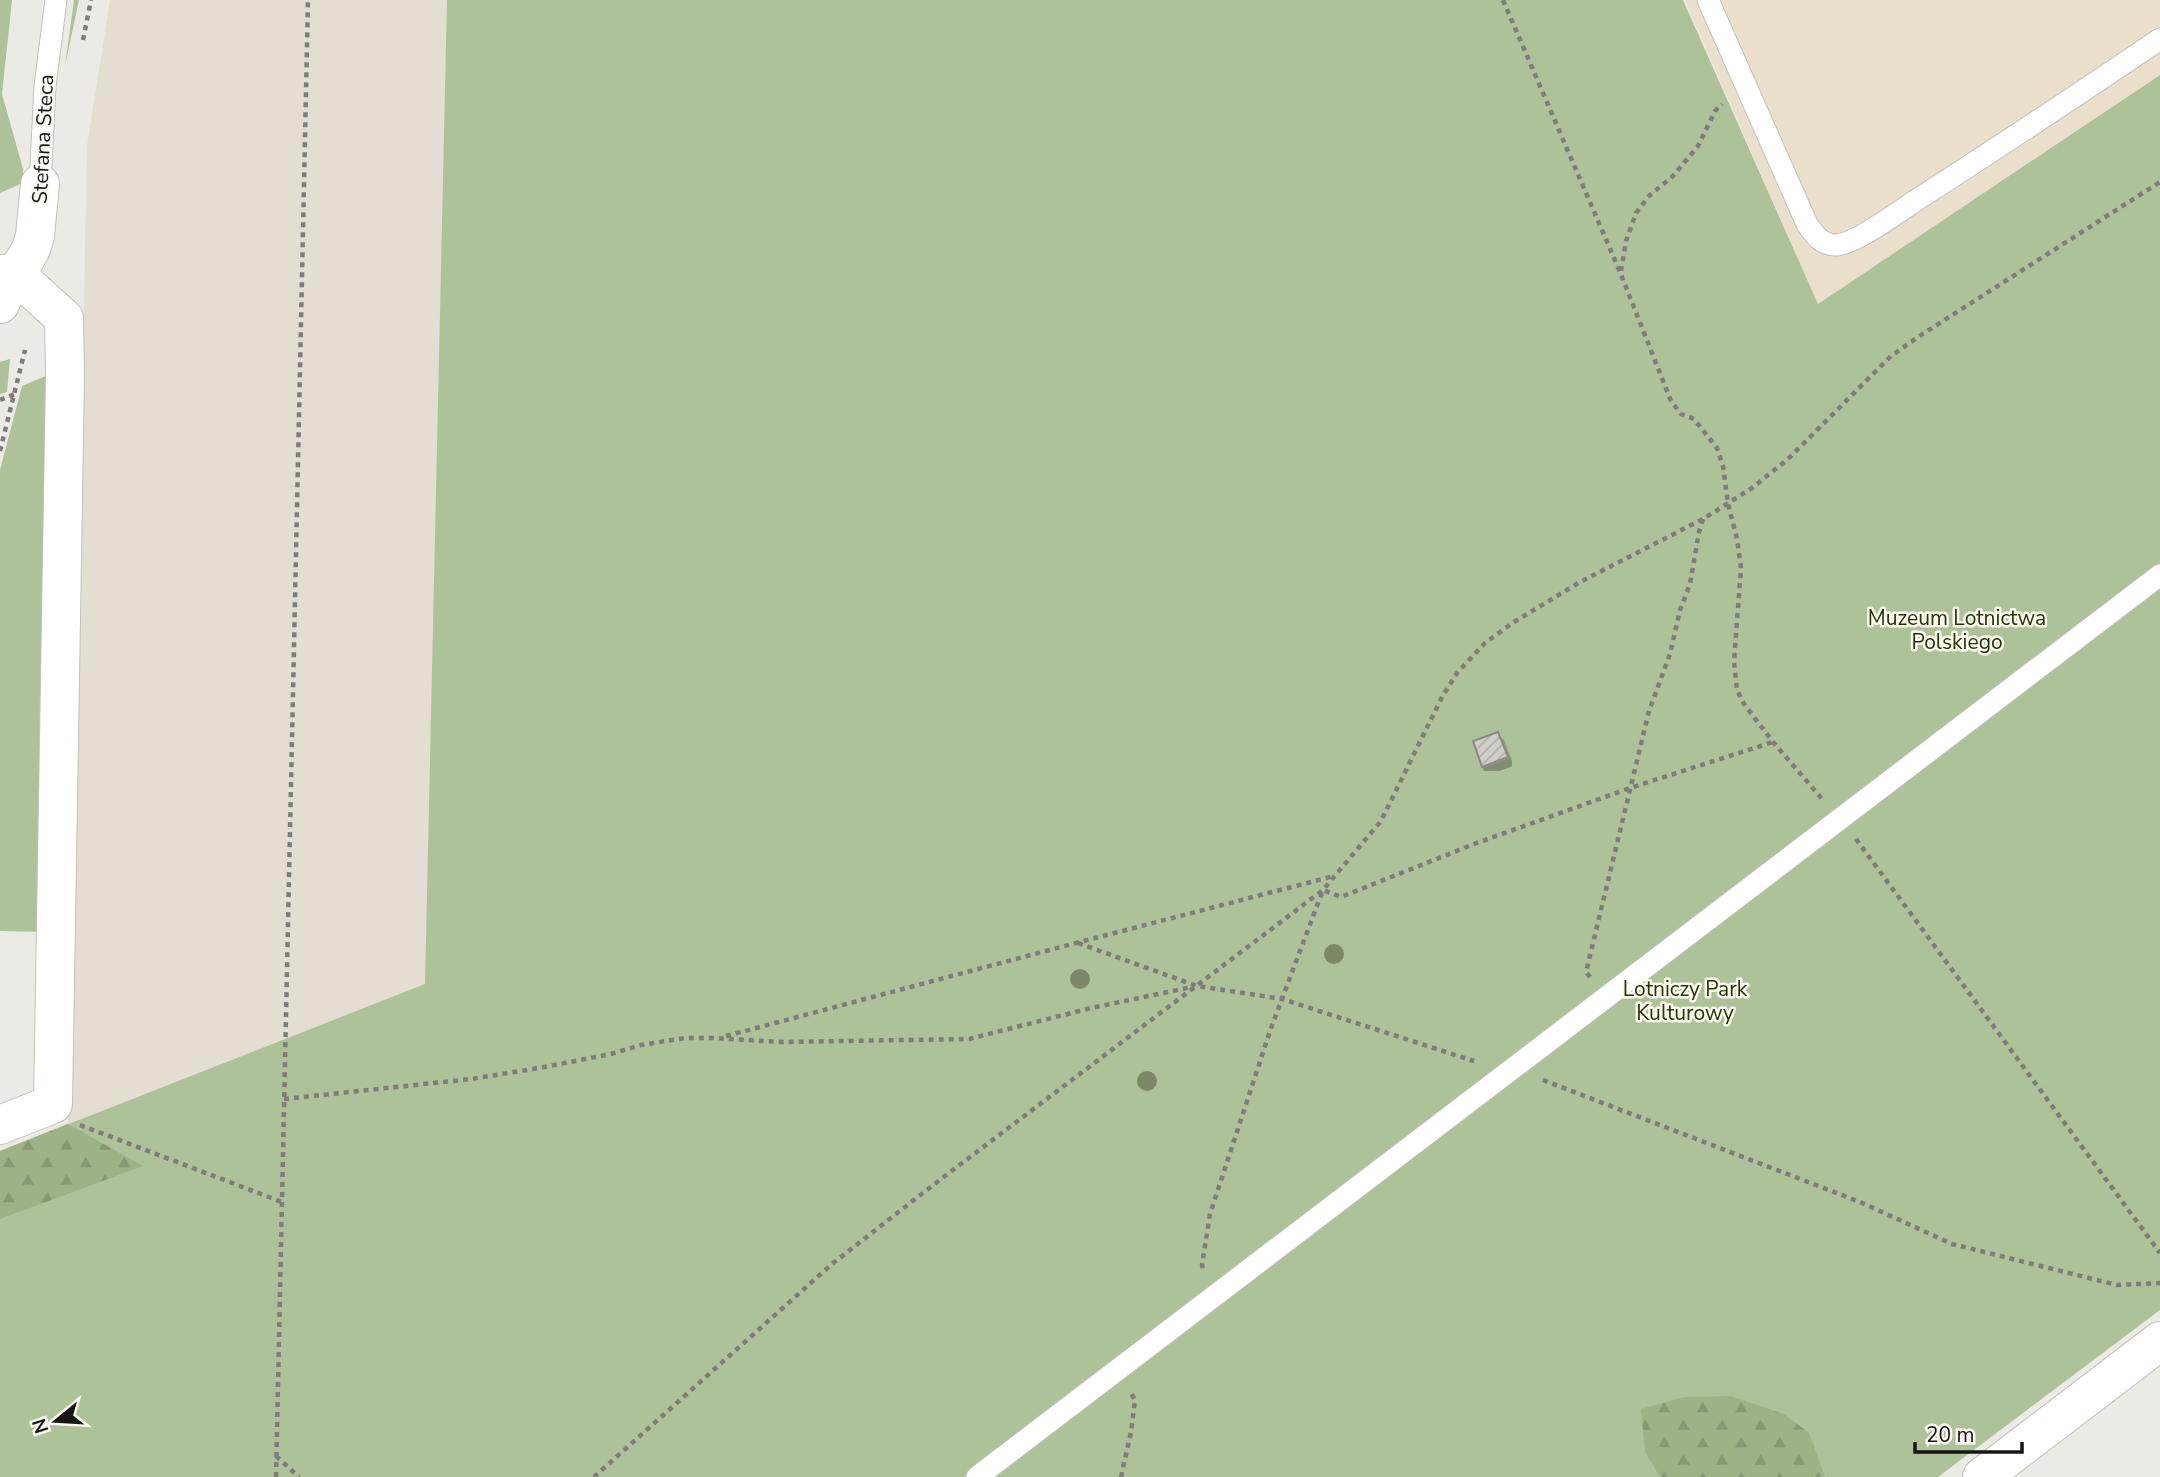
<svg xmlns="http://www.w3.org/2000/svg" width="2160" height="1477" viewBox="0 0 2160 1477" font-family="'Nunito Sans',sans-serif">
	<style>
		.commercial { fill: #eadfcb }
		.built { fill: #e3ded1 }
		.green { fill: #adc298 }
		.forest { fill: url(#forest-firs) }
		.building { fill: url(#building-hatch); stroke: #8b8783; stroke-width: 2; filter: url(#shadow) }
		.lines { fill: none; stroke-linecap: round; stroke-linejoin: round }
		.service-casing { stroke: #c1c0ba; stroke-width: 23 }
		.minor-casing { stroke: #c1c0ba; stroke-width: 40 }
		.path { stroke: #7e7d79; stroke-width: 4.5; stroke-dasharray: 5 5; stroke-linecap: butt }
		.service { stroke: #fff; stroke-width: 21 }
		.minor { stroke: #fff; stroke-width: 38 }
		.tree { fill: #7d8868 }
		.labels { text-anchor: middle; stroke-width: 5; stroke-linejoin: round; paint-order: stroke }
		.street-label { font-size: 21px; fill: #161614; stroke: #faf8f1 }
		.park-label { font-size: 21px; fill: #233702; stroke: #faf8f1 }
	</style>
	<defs>
		<pattern id="forest-firs" width="22" height="20" patternUnits="userSpaceOnUse" patternTransform="scale(1.75)"><rect width="22" height="20" fill="#9db385"/><path d="M5 1l3.5 6h-7zM16 11l3.5 6h-7z" fill="#869972"/></pattern>
		<pattern id="building-hatch" width="6" height="6" patternUnits="userSpaceOnUse" patternTransform="scale(1.75)"><rect width="6" height="6" fill="#d1cdc8"/><path d="M-1 1l2-2M0 6l6-6M5 7l2-2" fill="none" stroke="#b3afab"/></pattern>
		<filter id="shadow"><feDropShadow dx="4.5" dy="8" stdDeviation="0" flood-color="#0004"/></filter>
	</defs>
	<rect width="100%" height="100%" fill="#eceae4"/>
	<path class="commercial" d="M1685,0H2160V75L1818,304Z"/>
	<path class="built" d="M110,0H490L499,952L0,1477V1151L68,1123L87,146Z"/>
	<path class="green" d="M0,0H12L2,94L23,169V183L0,193Z
		M74,0H79L65,66Z
		M447,0H1683L1818,304L2160,75V1310L1938,1477H0V1151L425,984Z
		M10,359L7,392L0,394V362Z
		M55,372L45,932L0,931V470L22,386Z"/>
	<path class="forest" d="M68,1124L143,1166L0,1219V1151Z
		M1731,1396L1784,1414L1809,1433L1825,1477H1660L1645,1452L1641,1409L1684,1397Z"/>
	<path class="building" d="M1498,732L1508,757L1482,767L1473,741Z"/>
	<g class="lines">
		<defs>
			<path id="service" d="M1708,0L1807,224C1814,235 1822,245 1836,245C1853,245 1899,212 1915,201C1997,148 2079,94 2160,39
				M40,184L45,86L56,0
				M977,1477L2160,575"/>
			<path id="minor" d="M0,274L14,273L64,318L65,375L53,1104L0,1125
				M0,304L14,273L23,263L31,249L35,236L40,184
				M1982,1477L2160,1341"/>
		</defs>
		<use href="#service" class="service-casing"/>
		<use href="#minor" class="minor-casing"/>
		<path class="path" d="M1503,0L1620,272L1671,401L1681,414L1694,419L1717,448L1723,466L1728,504L1737,539L1741,568L1734,661L1737,690L1744,704L1773,742L1823,800
			M83,40L91,0
			M1621,271L1626,241L1636,213L1649,196L1673,176L1698,146L1715,111L1722,104
			M0,400L15,394
			M0,451L25,350
			M1856,839L2160,1253
			M1078,943L1197,986L1282,999L1474,1061
			M1590,977L1586,972L1649,711L1670,654L1680,610L1690,584L1699,532L1703,519
			M726,1036L1076,943L1334,876
			M1543,1080L1860,1202L1952,1244L2117,1285L2160,1283
			M284,1099L471,1079L539,1068L611,1054L641,1045L685,1038H713L781,1042L969,1039L1091,1008L1192,987
			M80,1125L282,1202
			M1203,1268L1202,1265L1210,1214L1271,1028L1323,890L1341,897L1474,844L1630,788L1773,742
			M276,1456L299,1477
			M276,1477L308,0
			M594,1477L832,1264L937,1182L1323,890L1381,821L1442,697L1457,673L1485,643L1514,622L1580,582L1703,519L1752,488L1788,459L1891,356L1918,337L2160,182
			M1121,1477L1131,1432L1135,1400L1131,1393"/>
		<use href="#service" class="service"/>
		<use href="#minor" class="minor"/>
	</g>
	<g class="tree">
		<circle cx="1334" cy="954" r="10"/>
		<circle cx="1080" cy="979" r="10"/>
		<circle cx="1147" cy="1081" r="10"/>
	</g>
	<g class="labels">
		<g class="street-label">
			<text transform="translate(43 139) rotate(-87)" y="7">Stefana Steca</text>
		</g>
		<g class="park-label">
			<text x="1957" y="625">Muzeum Lotnictwa<tspan x="1957" dy="24">Polskiego</tspan></text>
			<text x="1685" y="996">Lotniczy Park<tspan x="1685" dy="24">Kulturowy</tspan></text>
		</g>
	</g>
	<g transform="translate(56 1421) rotate(252)" stroke="#faf8f1" stroke-width="5" paint-order="stroke">
	<path d="M0-5L12 26L0 18L-12 26Z" fill="#161614"/>
	<text y="-10" font-size="19" font-weight="bold" text-anchor="middle" fill="#161614">N</text>
	</g>
	<path d="M1915 1442v10h107v-10" fill="none" stroke="#161614" stroke-width="3.5"/>
	<text x="1926" y="1442" font-size="21" fill="#161614" stroke="#faf8f1" stroke-width="5" paint-order="stroke">20 m</text>
</svg>
